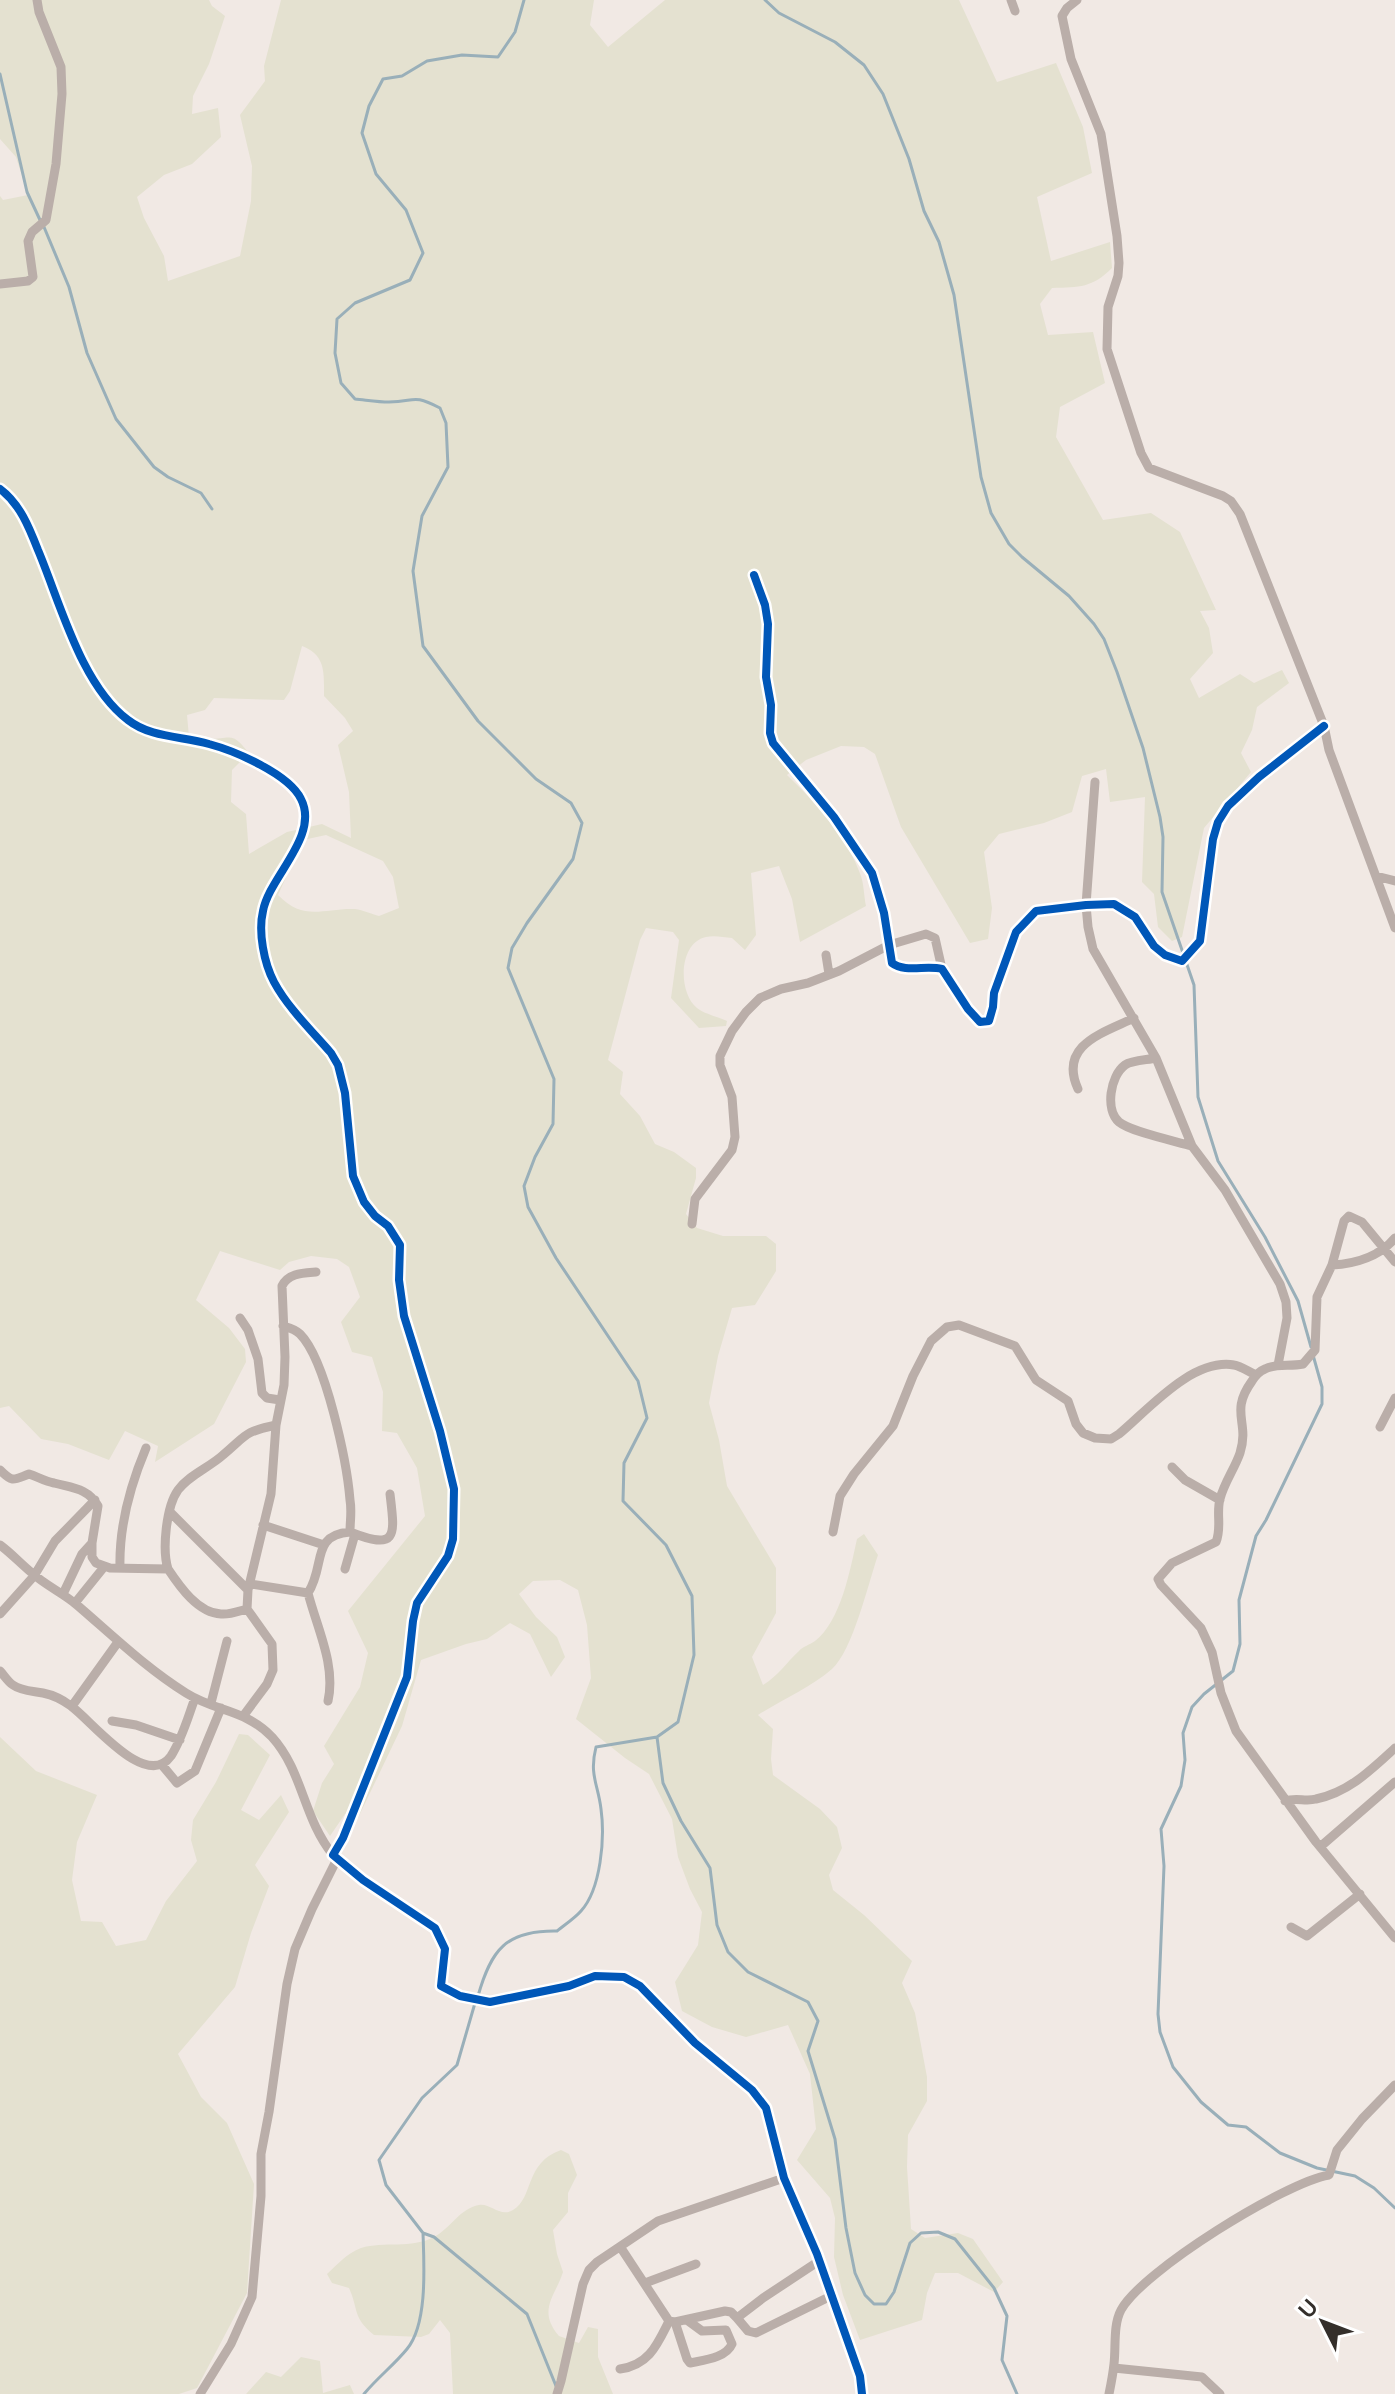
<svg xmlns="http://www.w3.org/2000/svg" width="1395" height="2394" viewBox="0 0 1395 2394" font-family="Lato,sans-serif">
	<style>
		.green { fill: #e4e1d0; fill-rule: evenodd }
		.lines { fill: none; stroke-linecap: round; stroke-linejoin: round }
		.stream { stroke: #99afb9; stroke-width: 3 }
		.minor { stroke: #baaea9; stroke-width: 9 }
		.cycleway-casing { stroke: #fff; stroke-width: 13 }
		.cycleway { stroke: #0057b8; stroke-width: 8 }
	</style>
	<rect width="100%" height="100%" fill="#f1e9e4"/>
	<path class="green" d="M0,0H209L212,6L225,16L209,64L193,96L192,114L218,108L221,137L192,164L164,175L137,197L144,218L164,256L168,281L240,256L251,201L252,166L240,115L265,81L264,66L281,0H594L590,25L608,47L665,0H959L997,82L1056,63L1083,127L1092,173L1037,197L1051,261L1110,242L1112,268C1092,288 1080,287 1052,288L1040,304L1048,335L1093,332L1105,383L1060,407L1056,437L1103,520L1151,513L1180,532L1216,610L1200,611L1209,628L1213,653L1190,679L1199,698L1240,674L1254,683L1282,670L1289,683L1257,707L1252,730L1241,753L1251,772L1204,828L1182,937L1172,941L1158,927L1154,894L1142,882L1145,797L1110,802L1106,769L1082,776L1072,812L1044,823L999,834L984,852L992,908L988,939L970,943L901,827L875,754L864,747L841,746L806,760L787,775C815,802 848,838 861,876C864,885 864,897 866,906L800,942L792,899L779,866L751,873L756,935L745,950L732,938C724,937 713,935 706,937C678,943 678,993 697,1008C704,1014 719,1017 727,1021L726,1026L699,1028L671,998L679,940L673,932L646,928L640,940L608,1060L623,1072L620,1094L640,1116L655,1144L674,1152L696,1168V1178L686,1214L697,1228L723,1236H766L776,1244V1271L755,1305L732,1308L718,1356L709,1403L719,1440L727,1486L776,1568V1613L752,1657L763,1685C778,1676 786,1663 799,1651C803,1646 810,1645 815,1641C841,1621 850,1570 857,1539L864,1534L878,1555C868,1584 853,1650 832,1669C810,1688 783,1699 758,1715L773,1729L771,1759L773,1775L820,1809L837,1827L842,1848L829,1875L833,1890L864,1915L912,1961L902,1983L915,2013L927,2077V2101L908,2135L907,2167L911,2229L925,2238L958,2233L973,2239L1003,2282L994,2292L958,2273H935L927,2293L922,2320L860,2340L843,2295L834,2257L835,2218L830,2198L797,2160L816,2129L810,2074L788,2025L746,2037L712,2027L682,2011L675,1982L698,1945L702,1912L690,1889L678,1857L672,1819L649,1774L625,1758L576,1719L591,1678L587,1625L578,1590L560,1580L533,1581L519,1594L536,1617L557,1637L565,1657L551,1677L530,1634L510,1623L487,1639L466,1644L421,1660L402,1726L358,1818L345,1814L330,1836L313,1811L322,1783L334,1764L324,1746L360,1687L368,1653L348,1611L425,1516L417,1468L397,1433L382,1431L383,1392L372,1357L352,1352L341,1322L360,1297L349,1267L337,1259L311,1256L289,1262L280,1270L220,1251L196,1300L229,1328L245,1349L246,1362L214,1424L155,1462L158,1446L125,1431L109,1460L68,1444L41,1439L9,1406L0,1408V196L3,200L28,195L16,157L0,139ZM302,646C326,655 324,673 324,696L345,718L353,731L338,745L349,792L351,838L322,824L287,832L249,854L246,814L231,802L232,770L249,753C232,732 233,738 209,739C202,740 195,738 189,737L187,715L205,710L214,698L284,700L290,691ZM326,835L383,861L393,877L399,908L379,916C372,914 363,910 355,909C323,908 304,922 278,895L303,840Z
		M239,1734L248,1735L270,1755L241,1810L259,1820L281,1795L289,1812L255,1865L269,1886L251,1933L235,1987L178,2054L201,2097L227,2123L254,2184L247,2293L197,2388L179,2394H0V1737L36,1771L97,1795L77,1842L72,1880L81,1921L102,1922L116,1946L146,1940L166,1901L197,1861L191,1840L193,1820L216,1782Z
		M561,2150L569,2154L577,2175L568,2193V2212L553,2230L557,2254L563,2272C555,2297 537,2310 559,2336L579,2343L588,2327L598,2329V2357L613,2394H453L450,2333L440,2320L429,2334L421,2337L374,2335C352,2317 359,2310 349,2288L332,2283L327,2274C337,2265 347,2253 361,2248C384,2241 411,2249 434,2237C450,2229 460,2208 479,2205C491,2203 500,2218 513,2210C534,2198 524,2163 561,2150Z
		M301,2357L320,2361L323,2393L350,2385L354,2394H246L266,2372L281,2377Z"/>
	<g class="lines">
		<path class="stream" d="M765,0L779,13L835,42L864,65L883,94L909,159L924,211L939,242L954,295L981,477L991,513L1009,544L1022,557L1069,596L1094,624L1104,639L1117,672L1143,748L1160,817L1163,837L1162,892L1194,985L1198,1097L1218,1161L1265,1237L1298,1301L1311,1347
			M0,74L27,192L40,220
			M44,227L69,287L87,353L116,419L154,467L168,477L201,493L212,509
			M1313,1355L1322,1387V1404L1266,1520L1256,1536L1239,1600L1240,1644L1233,1671L1204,1694L1192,1707L1183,1733L1185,1760L1181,1786L1161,1829L1164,1866L1158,2014L1160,2032L1173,2067L1201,2102L1228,2125L1246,2127L1280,2153L1317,2168L1355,2176L1374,2188L1395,2208
			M657,1737L663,1783L681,1821L710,1868L717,1925L728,1952L748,1972L808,2002L818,2021L808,2051L835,2139L846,2228L855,2273L865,2295L874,2304H886L894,2292L910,2243L921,2233L938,2232L955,2239L994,2288L1007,2316L1002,2360L1017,2394
			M478,1996C491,1950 506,1930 557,1931C564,1925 574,1919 581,1911C601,1889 605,1838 601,1809C598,1784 589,1775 596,1747L657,1737L678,1722L694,1655L692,1596L666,1545L623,1501L624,1463L647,1418L638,1381L556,1258L528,1207L524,1186L535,1157L553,1124L554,1079L508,968L512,948L527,923L573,859L582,823L571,803L536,779L478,721L423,646L413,571L422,516L448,467L446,423L440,408C411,393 416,402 389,402C378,402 366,400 355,399L341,383L335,353L337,319L355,303L410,280L423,253L406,210L376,174L362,133L369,106L383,79L402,76L427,61L462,55L498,57L515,32L524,0
			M475,2003L457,2065L422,2098L379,2160L386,2185L423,2233L434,2237L527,2314L556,2386
			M364,2394C377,2378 394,2365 407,2349C428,2324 424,2264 423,2233"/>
		<path class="minor" d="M1011,0L1015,11
			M1077,0L1067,8L1062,16L1071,59L1101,134L1117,236L1119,263L1118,276L1108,307L1107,349L1141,453L1149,468L1223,496L1231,501L1240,514L1324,726L1329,750L1395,928
			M0,284L28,281L33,277L28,241L32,232L46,220L56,164L62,94L61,67L39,12L37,0
			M0,489C20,504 29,527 38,550C60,602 81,685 128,720C151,738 182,736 209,744C235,751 289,774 301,799C320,836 269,877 263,911C258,932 264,963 274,982C288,1008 312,1031 331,1053L338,1065L345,1093L353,1176L364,1202L375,1216L388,1226L400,1245L399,1280L404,1316L440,1431L454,1489L453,1539L448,1556L417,1603L413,1621L407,1677L343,1838L333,1855L363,1880L435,1928L445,1949L441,1986L460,1996L490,2002L569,1986L595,1976L624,1977L640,1986L695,2043L752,2090L766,2108L784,2178L817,2254L860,2376L862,2394
			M754,575L765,605L768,624L766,677L771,705L770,733L773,743L834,817L872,873L884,913L892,963C905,973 926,965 942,969L968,1009L980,1022L989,1021L993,1007L994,993L1016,932L1036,911L1086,905L1114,904L1135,917L1154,946L1165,955L1182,961L1200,941L1213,839L1218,822L1228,806L1259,777L1324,726
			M1095,782L1086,905L1088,927L1093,949L1156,1058L1192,1146L1225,1190L1280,1284L1286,1302L1287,1318L1278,1365
			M1376,876L1395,881
			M826,955L829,974
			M1156,1058C1147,1060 1132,1060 1125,1065C1110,1076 1105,1110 1119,1122C1131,1132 1175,1141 1192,1146
			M1078,1089C1058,1045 1103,1033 1134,1018
			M692,1224L695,1199L732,1150L735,1137L732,1097L720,1065V1056L732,1031L746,1012L760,998L781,989L808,983L839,971L889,945L926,934L935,938L942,969
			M1395,1262L1362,1222L1349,1216L1344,1221L1332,1265L1317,1297L1315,1350L1303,1364C1290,1367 1277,1363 1265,1369C1260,1371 1255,1376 1252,1381C1229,1413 1250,1421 1240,1453C1235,1468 1224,1483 1220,1499C1216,1513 1222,1528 1216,1542L1172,1563L1158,1579L1161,1585L1201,1628L1212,1652L1221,1693L1236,1731L1316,1842L1395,1938
			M1332,1265C1356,1264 1380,1256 1395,1238
			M240,1318L248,1330L258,1359L262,1393L267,1398L280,1400
			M1380,1427L1395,1398
			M1172,1467L1185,1480L1220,1500
			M0,1470C13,1483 13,1480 29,1474C38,1477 45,1481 54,1483C72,1488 88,1488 98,1506L92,1543V1557L96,1563L110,1568L168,1569C180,1587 198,1613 221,1614C230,1615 239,1611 247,1609
			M171,1513L248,1590
			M263,1525L324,1545
			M350,1532C398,1551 395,1536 390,1494
			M833,1532L840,1496L854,1474L893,1426L913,1376L931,1341L947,1327L959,1325L1015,1346L1036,1380L1068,1401L1076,1424L1083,1433L1095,1438L1111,1439L1119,1434C1148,1410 1192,1358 1234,1365C1241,1366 1249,1372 1256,1375
			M0,1545C11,1553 21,1564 32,1573C45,1585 63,1593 77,1605C112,1635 146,1668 186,1693C216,1712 245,1709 272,1737C303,1771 303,1818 333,1855
			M120,1567C119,1525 130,1486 146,1448
			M168,1569C162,1550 166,1507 178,1490C189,1475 210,1467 223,1455C247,1435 243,1432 276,1425
			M345,1569L355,1534
			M251,1584L308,1593C326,1566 310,1535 350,1532C350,1521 352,1511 350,1500C347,1463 326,1360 300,1334C295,1329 290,1328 283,1326
			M308,1593C317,1628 336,1665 328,1701
			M63,1594L82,1554L92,1543
			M75,1603L104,1567
			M0,1614L34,1576L55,1541L95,1500
			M0,1671C4,1675 8,1682 13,1685C21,1691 33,1691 43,1693C53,1695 63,1700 71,1706C92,1721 146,1791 171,1756C182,1739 188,1717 195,1698
			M211,1703L227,1641
			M72,1706L118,1642
			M244,1715L267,1684L273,1670L272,1644L247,1609L248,1590L271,1494L276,1425L284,1385L285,1357L282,1286C288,1273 303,1273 316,1272
			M112,1721L136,1725L180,1740
			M162,1765L177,1783L195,1771L221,1708
			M1285,1801C1297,1797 1305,1802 1316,1799C1349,1792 1371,1770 1395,1748
			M1320,1847L1395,1782
			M1291,1927L1307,1936L1360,1894
			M621,2248L669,2321
			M645,2283L696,2264
			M737,2318L748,2331L756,2333L831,2296
			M669,2321L675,2322L725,2311L731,2312L737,2318L763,2298L819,2261
			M675,2322L687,2359L690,2363C704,2360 726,2358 732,2344L726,2330L702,2331L687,2320
			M1114,2368L1202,2377L1220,2394
			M620,2369C649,2365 657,2345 669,2321
			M200,2394L231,2344L252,2297L261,2196V2154L269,2112L287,1984L295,1949L312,1909L337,1859
			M557,2394L561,2381L583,2284L589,2270L597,2262L658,2221L784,2178
			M1109,2394C1111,2384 1113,2374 1114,2364C1116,2347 1113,2325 1121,2310C1142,2271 1286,2182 1329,2175L1337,2150L1362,2119L1395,2085"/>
		<defs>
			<path id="cycleway" d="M0,489C20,504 29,527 38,550C60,602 81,685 128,720C151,738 182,736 209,744C235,751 289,774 301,799C320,836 269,877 263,911C258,932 264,963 274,982C288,1008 312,1031 331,1053L338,1065L345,1093L353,1176L364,1202L375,1216L388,1226L400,1245L399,1280L404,1316L440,1431L454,1489L453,1539L448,1556L417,1603L413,1621L407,1677L343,1838L333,1855L363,1880L435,1928L445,1949L441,1986L460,1996L490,2002L569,1986L595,1976L624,1977L640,1986L695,2043L752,2090L766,2108L784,2178L817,2254L860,2376L862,2394
				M754,575L765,605L768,624L766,677L771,705L770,733L773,743L834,817L872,873L884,913L892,963C905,973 926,965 942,969L968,1009L980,1022L989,1021L993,1007L994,993L1016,932L1036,911L1086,905L1114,904L1135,917L1154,946L1165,955L1182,961L1200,941L1213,839L1218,822L1228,806L1259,777L1324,726"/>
		</defs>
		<use href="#cycleway" class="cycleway-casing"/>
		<use href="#cycleway" class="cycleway"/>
	</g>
	<g transform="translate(1323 2322) rotate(312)" stroke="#ffffff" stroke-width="6" paint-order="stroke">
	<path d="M0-6L14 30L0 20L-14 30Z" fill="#342f2b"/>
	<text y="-12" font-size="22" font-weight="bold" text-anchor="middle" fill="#342f2b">U</text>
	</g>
</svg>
